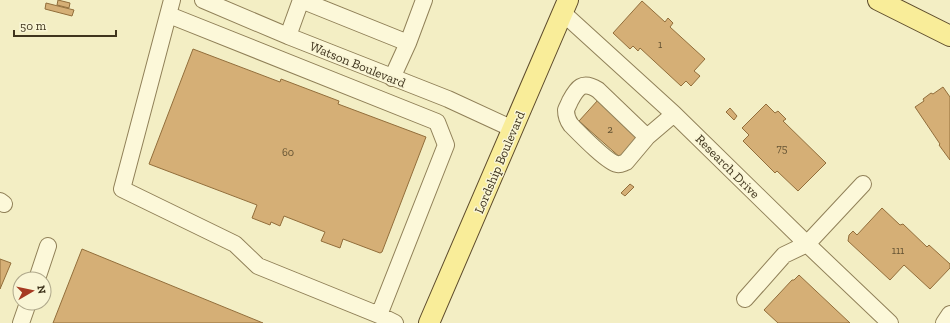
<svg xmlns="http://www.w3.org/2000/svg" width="950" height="323" viewBox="0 0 950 323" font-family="'Zilla Slab',serif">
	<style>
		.building { fill: #d5af76; stroke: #926e3b }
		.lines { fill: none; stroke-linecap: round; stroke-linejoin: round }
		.minor-casing { stroke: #908058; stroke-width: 18 }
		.major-casing { stroke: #5e4c2c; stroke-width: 22 }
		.minor { stroke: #fcf8d9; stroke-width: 16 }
		.major { stroke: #f9ed99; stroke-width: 20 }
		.labels { text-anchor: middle; stroke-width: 3; stroke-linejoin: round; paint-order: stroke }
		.number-label { font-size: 11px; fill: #645333 }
		.street-label { font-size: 13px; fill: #3f341d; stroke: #f9f5d5 }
	</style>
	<rect width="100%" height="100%" fill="#f3eec4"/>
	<path class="building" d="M58,0L70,3L69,8L57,5Z
		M642,1L665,22L668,18L673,23L670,27L705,59L694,71L700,76L691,86L686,81L681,86L640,48L638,51L633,46L630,49L613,33Z
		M46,3L74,10L72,16L45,9Z
		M193,49L280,82L281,79L339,101L338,104L426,137L382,252L380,253L343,239L340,248L321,241L325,232L284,216L280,226L271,222L270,225L252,218L257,205L149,164Z
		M943,87L950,97V160L939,145L940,144L915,107L924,101L923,99L931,93L933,94Z
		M598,100L640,138L622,159L579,121Z
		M766,104L775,113L778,111L786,119L783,121L826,163L798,191L777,171L775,173L743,141L749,135L742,128Z
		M730,108L737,116L734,120L726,112Z
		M630,184L634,187L625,196L621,193Z
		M882,208L900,225L903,224L927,247L929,245L950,264V268L930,289L904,265L890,280L848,241L849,235L853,231L857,235Z
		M82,249L263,323H53Z
		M0,259L11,263L0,289Z
		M799,275L850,323H778L764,310L792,280H794Z"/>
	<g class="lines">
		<defs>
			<path id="minor" d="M172,0L122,189L235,244L258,266L379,315L395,323
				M203,0L288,36L448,99L513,129
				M563,13L674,114L807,244L890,323
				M169,15L437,122L446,145L379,315
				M288,36L301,0L408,43
				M392,78L408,43L424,0
				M647,137L598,90C582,80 577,88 570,101C569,104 567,107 566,110C566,116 568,121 571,125C580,134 607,162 617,164C620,165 623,163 626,162L647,137L674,114
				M0,201L4,204
				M37,279L48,246
				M745,299L784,255L807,244L863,184
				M21,323L28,303
				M944,323L950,314"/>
			<path id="major" d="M878,0L950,36
				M429,323L568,0"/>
		</defs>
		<use href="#minor" class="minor-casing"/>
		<use href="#major" class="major-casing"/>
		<use href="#minor" class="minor"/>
		<use href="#major" class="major"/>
	</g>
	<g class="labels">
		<g class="number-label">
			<text x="660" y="48">1</text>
			<text x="610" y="133">2</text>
			<text x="782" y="152">75</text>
			<text x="288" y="156">60</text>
			<text x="898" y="254">111</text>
		</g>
		<g class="street-label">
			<text transform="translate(358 64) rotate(22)" y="5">Watson Boulevard</text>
			<text transform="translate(499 162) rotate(-67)" y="5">Lordship Boulevard</text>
			<text transform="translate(728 166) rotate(45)" y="5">Research Drive</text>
		</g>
	</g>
	<g transform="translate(32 291) rotate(81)"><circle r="19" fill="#f9f5d5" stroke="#afa88b"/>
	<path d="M0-3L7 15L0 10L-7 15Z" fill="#a63921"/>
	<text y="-6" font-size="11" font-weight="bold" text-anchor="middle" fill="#3f341d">N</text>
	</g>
	<path d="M14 30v6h102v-6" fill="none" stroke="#3f341d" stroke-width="2"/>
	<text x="20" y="30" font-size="12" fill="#3f341d" stroke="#f9f5d5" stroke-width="3" paint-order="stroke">50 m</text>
</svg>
